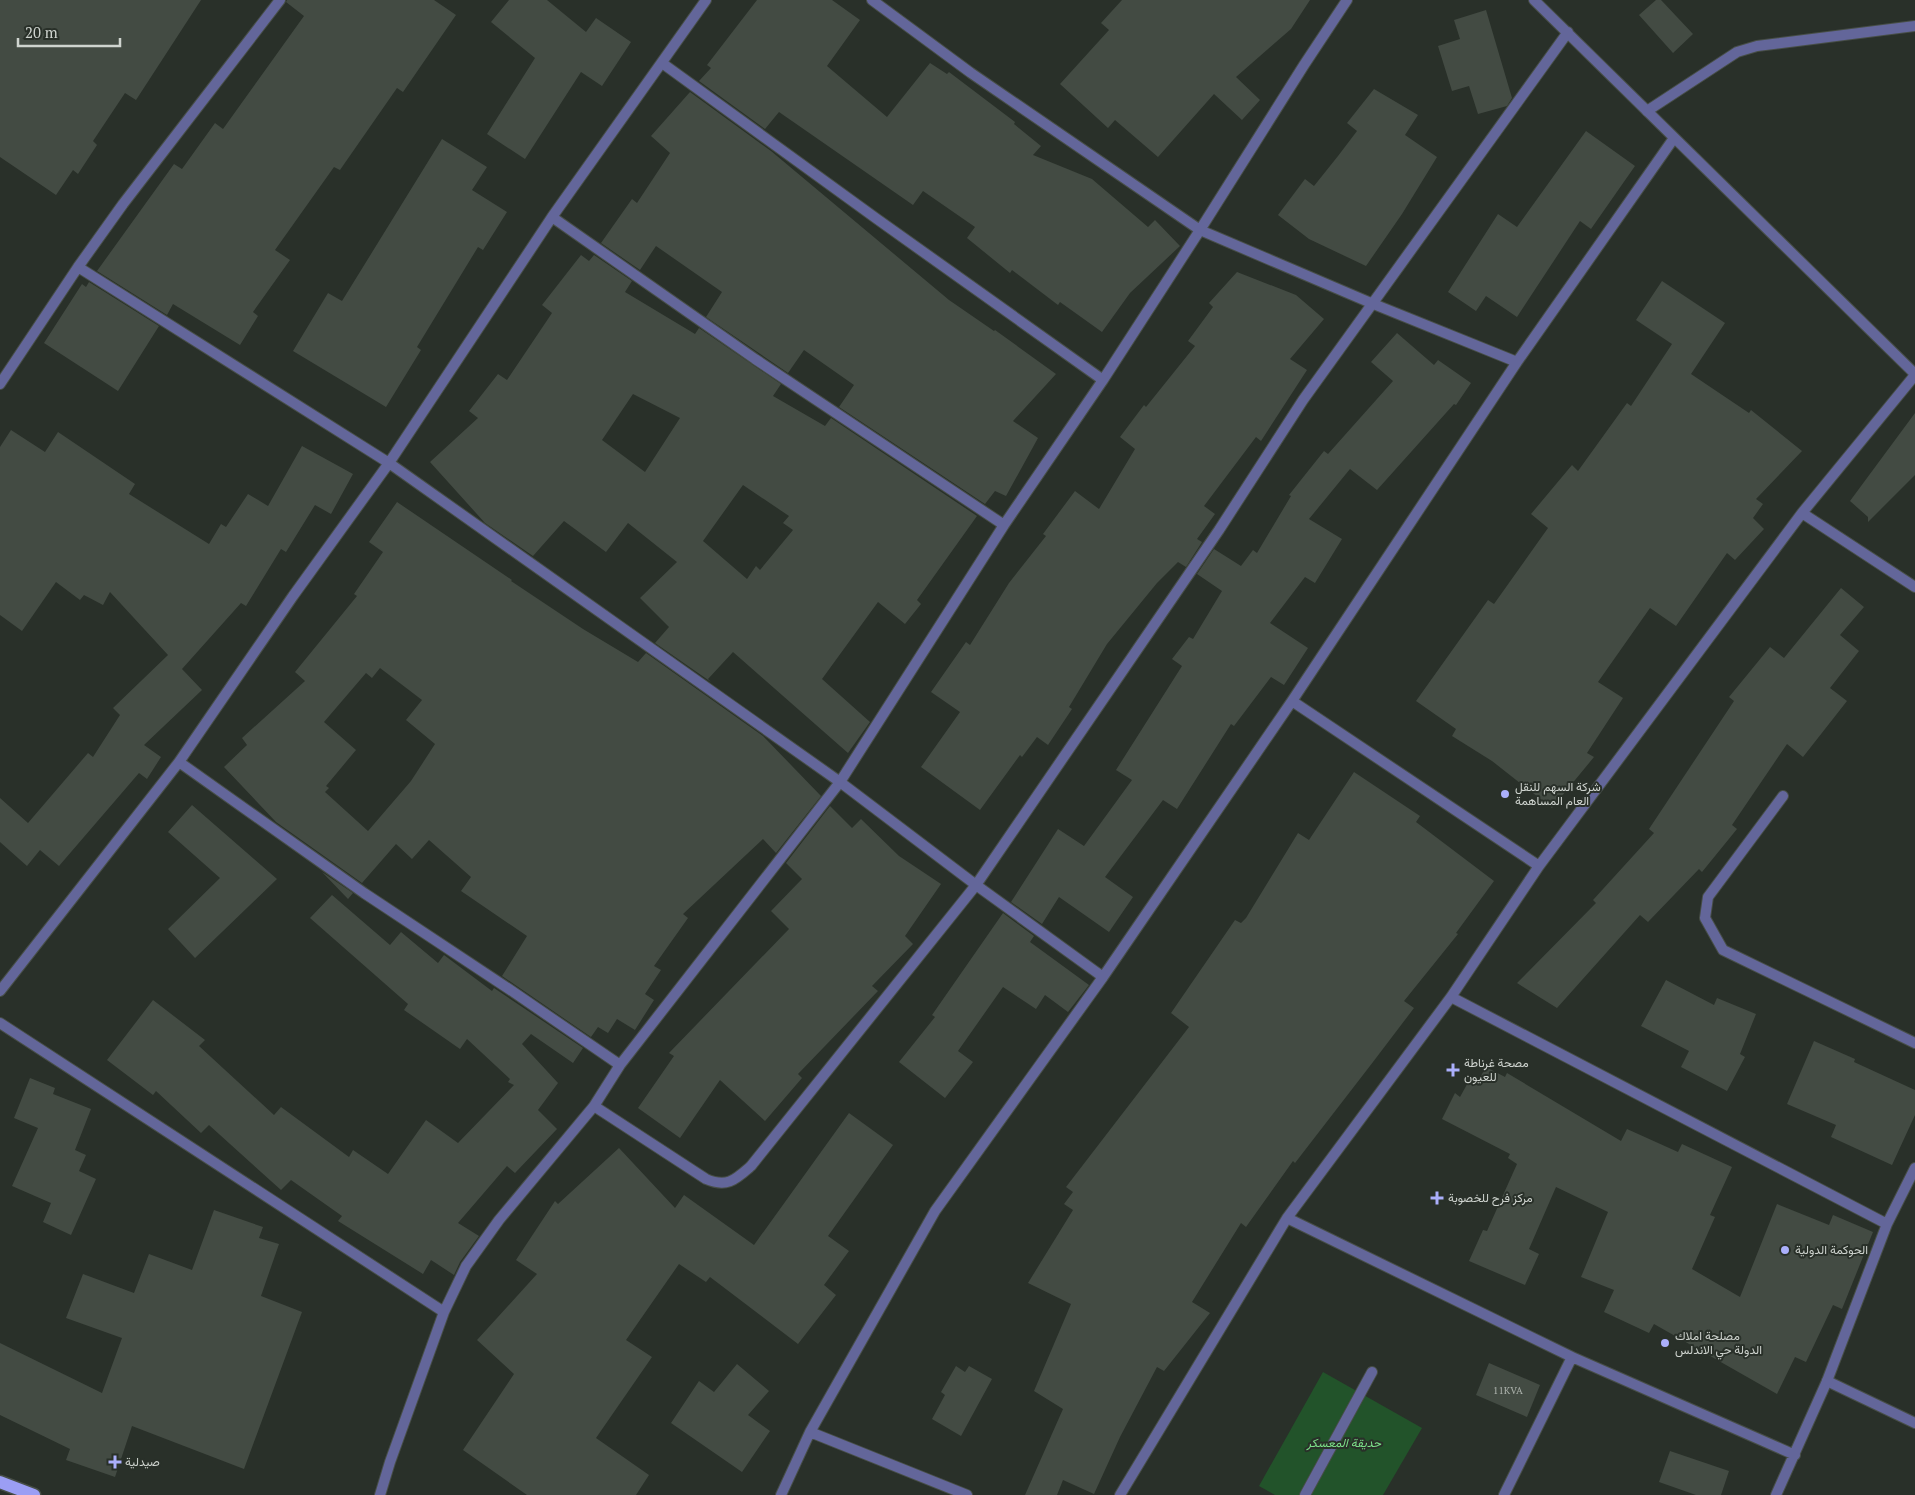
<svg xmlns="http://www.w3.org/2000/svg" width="1915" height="1495" viewBox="0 0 1915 1495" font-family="'PT Serif',Vazirmatn,serif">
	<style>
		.green { fill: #22532a }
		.building { fill: #434b43; fill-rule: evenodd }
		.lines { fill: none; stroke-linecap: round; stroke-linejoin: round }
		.lane-casing { stroke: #474e47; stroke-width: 12 }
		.street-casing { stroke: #474e47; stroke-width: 12 }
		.primary-casing { stroke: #474e47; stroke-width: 15 }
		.lane { stroke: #63669a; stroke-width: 10 }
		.street { stroke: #63669a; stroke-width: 10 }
		.primary { stroke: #9b9ef4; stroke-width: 12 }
		.poi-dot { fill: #abaffb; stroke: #293029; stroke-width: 2 }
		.labels { text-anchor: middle; stroke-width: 4; stroke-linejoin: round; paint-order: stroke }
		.number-label { font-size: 10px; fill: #acb2ac }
		.poi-label { font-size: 12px; fill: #cfd4cf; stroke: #293029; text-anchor: start }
		.park-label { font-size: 12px; font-style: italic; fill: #7cdf89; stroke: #293029 }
	</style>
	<rect width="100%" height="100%" fill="#293029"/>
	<path class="green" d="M1323,1372L1422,1428L1383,1495H1275L1259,1486Z"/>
	<path class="building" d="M0,0H201L136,100L125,93L93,141L97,145L78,174L73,170L56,195L0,157Z
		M287,0H434L456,15L403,92L397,88L340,170L334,167L275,250L290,260L253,312L258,316L240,345L173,304L167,315L97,271L174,164L182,169L215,123L223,129L304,16L286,2Z
		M509,0H547L586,32L596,18L631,42L602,86L581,72L525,159L487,134L535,58L491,22Z
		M757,0H832L860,20L827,66L887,117L930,63L947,74L949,72L1015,122L1014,124L1041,146L1033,155L1092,179L1148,227L1155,220L1180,246L1130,293L1102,332L1060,302L1058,305L1012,270L1010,273L967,238L975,227L923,191L913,205L779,112L765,129L699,81L711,68L707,65Z
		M1122,0H1310L1291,29L1236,77L1260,100L1242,120L1214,94L1158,157L1115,120L1108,128L1060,84L1109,30L1101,23Z
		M1656,0H1661L1693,34L1673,53L1639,15Z
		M1486,10L1512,98L1507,106L1478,114L1469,86L1452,91L1438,46L1460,39L1454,20Z
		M1374,89L1418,115L1405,135L1437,157L1402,214L1366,266L1309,239L1278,215L1305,179L1314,186L1338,156L1357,131L1347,123Z
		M690,92L771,151L949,300L994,331L995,330L1056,374L1013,421L1038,438L1006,496L995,491L985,504L839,407L854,385L804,350L788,373L706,317L722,292L656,246L640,270L601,243L632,199L637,203L670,153L651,136Z
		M1586,131L1635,166L1591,229L1580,221L1517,317L1486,296L1476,311L1448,292L1498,214L1517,227Z
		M442,139L487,167L472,190L507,212L483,250L478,247L417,347L421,350L386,407L293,351L328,293L342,301Z
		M581,255L589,261L594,255L632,281L625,292L695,334L699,328L781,384L773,396L825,426L831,418L977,516L917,600L921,604L905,624L878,602L822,679L870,722L848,753L733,652L708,679L711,682L655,643L669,627L640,598L677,562L628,523L606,552L564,521L533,556L485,523L430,462L478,418L469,411L498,374L507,380L552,313L542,305ZM633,394L680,418L645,472L602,440ZM743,485L789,516L783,523L793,530L760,570L756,566L747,579L703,541Z
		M1237,272L1296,295L1324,319L1290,359L1307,370L1261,441L1256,437L1204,506L1215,514L1197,539L1202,542L1186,567L1178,562L1157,583L1107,644L1069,707L1072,709L1048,745L1037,737L1022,757L1020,755L980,810L921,767L960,712L931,692L966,642L970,645L1009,583L1046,536L1043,534L1075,491L1099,509L1135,449L1120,437L1144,405L1146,407L1195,346L1188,341L1213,307L1209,303Z
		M1662,281L1725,323L1691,374L1749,413L1751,410L1802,451L1756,499L1763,504L1753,518L1764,529L1735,560L1727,553L1676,626L1650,608L1598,682L1623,698L1587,753L1594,757L1552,808L1492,761L1452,736L1456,729L1416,701L1488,600L1494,604L1548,528L1531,514L1572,465L1578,471L1627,403L1631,406L1672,344L1636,320Z
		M89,282L159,326L118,391L44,343L82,284L86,287Z
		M1397,333L1434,365L1438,360L1471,383L1456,405L1454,404L1377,490L1350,469L1309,519L1342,539L1315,583L1305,577L1270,623L1308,648L1284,685L1271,677L1234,726L1231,724L1177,809L1163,800L1105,877L1133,897L1109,932L1059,897L1042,924L1011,902L1058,829L1084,846L1132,780L1116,770L1182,666L1172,659L1189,637L1193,639L1222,591L1197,574L1214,549L1241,566L1253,550L1257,553L1291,496L1289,495L1324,451L1328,454L1393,381L1371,362Z
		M1915,413V475L1868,522V517L1850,501Z
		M11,430L45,452L58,432L135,484L129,494L209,544L221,524L226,527L248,494L268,506L302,446L353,474L331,514L315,505L286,552L281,549L246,606L241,603L182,669L202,690L144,745L161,757L147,779L139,773L59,866L40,850L27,866L0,842V798L28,823L88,753L93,757L120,715L113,708L168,655L110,592L103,605L84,595L80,600L56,582L22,631L0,615V447Z
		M397,502L512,580L511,581L583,629L638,662L646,653L763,736L821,796L776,853L763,839L683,914L688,918L654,966L661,970L645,994L654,1000L635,1030L617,1019L608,1033L598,1027L591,1037L502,976L527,936L461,891L471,877L429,840L412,859L396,844L362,883L276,822L224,767L247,745L242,738L305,681L295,672L357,596L354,594L383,552L369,542ZM380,668L422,700L406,720L435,744L411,781L368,831L325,792L329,788L326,786L356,750L324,722L366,673L372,678Z
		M1841,588L1864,607L1840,635L1859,651L1830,688L1847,701L1803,757L1787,744L1732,825L1737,829L1702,872L1699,869L1648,922L1640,915L1557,1008L1517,983L1596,903L1593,900L1654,833L1649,829L1734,701L1729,697L1770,647L1784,658Z
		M1354,772L1420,816L1416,822L1494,881L1456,933L1458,934L1404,1001L1414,1008L1373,1062L1295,1163L1293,1161L1246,1227L1241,1223L1192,1302L1210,1313L1164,1371L1157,1367L1120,1437L1094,1494L1063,1480L1057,1495H1025L1063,1409L1034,1391L1071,1304L1028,1283L1073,1210L1064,1204L1073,1192L1066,1187L1189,1027L1171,1013L1235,920L1241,923L1246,918L1298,833L1309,840Z
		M192,805L277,879L195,958L168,929L220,878L168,832Z
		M830,806L852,828L861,819L899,856L941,884L905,936L913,944L872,986L878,991L798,1074L802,1078L765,1121L720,1080L680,1138L638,1108L674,1056L669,1053L789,929L771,911L802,879L786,863Z
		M322,872L353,893L348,899Z
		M332,895L390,945L401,932L438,963L444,955L492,991L494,988L583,1048L573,1063L531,1034L522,1044L558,1083L538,1110L557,1129L515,1173L507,1166L458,1223L479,1236L460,1262L454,1275L431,1260L423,1274L338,1221L342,1216L291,1180L281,1190L209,1125L201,1133L156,1091L153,1095L107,1060L153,1000L205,1040L199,1046L274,1115L281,1107L349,1157L353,1150L388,1174L426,1120L458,1143L514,1085L508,1082L510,1079L467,1039L460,1049L404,1010L408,1004L310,918Z
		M1003,913L1034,936L1030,942L1089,985L1068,1012L1045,995L1036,1009L1003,987L958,1051L973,1062L945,1098L899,1062L935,1017L932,1015Z
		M1666,980L1714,1005L1717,998L1756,1014L1740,1054L1745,1057L1727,1091L1681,1067L1689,1051L1641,1026Z
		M1814,1041L1855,1059L1854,1062L1915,1090V1115L1892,1165L1831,1137L1836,1125L1787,1104Z
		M1486,1067L1505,1077L1507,1073L1621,1141L1627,1129L1678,1152L1682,1144L1732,1167L1710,1215L1715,1217L1692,1269L1740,1297L1777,1204L1829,1225L1833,1215L1873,1232L1842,1309L1833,1305L1806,1362L1795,1357L1777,1394L1654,1324L1649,1333L1604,1312L1614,1290L1581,1277L1608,1212L1556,1187L1529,1249L1539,1254L1525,1285L1469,1261L1483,1230L1487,1231L1517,1164L1508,1158L1510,1154L1442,1119L1455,1093L1460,1097L1470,1079L1477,1083Z
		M30,1078L55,1088L53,1094L91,1109L75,1150L86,1155L79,1171L96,1179L71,1235L43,1222L51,1203L12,1186L38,1128L14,1118Z
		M849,1113L893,1145L828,1236L849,1251L824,1285L836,1295L798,1344L710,1277L706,1282L679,1264L626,1340L652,1357L596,1438L649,1475L636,1495H527L463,1450L514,1374L477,1340L537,1274L516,1260L555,1201L558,1204L619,1148L675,1208L684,1195L754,1245Z
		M214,1210L263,1227L259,1238L279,1244L261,1296L302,1312L244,1469L132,1426L115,1477L66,1460L70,1449L0,1415V1343L102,1393L122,1338L66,1318L83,1274L134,1293L149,1254L192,1270Z
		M1489,1363L1540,1385L1527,1417L1476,1395Z
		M737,1364L769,1391L748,1415L770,1431L742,1472L671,1423L699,1381L714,1392Z
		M956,1366L965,1372L969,1366L992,1379L961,1436L932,1419L945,1395L941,1392Z
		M1670,1451L1729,1471L1721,1495H1696L1659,1482Z"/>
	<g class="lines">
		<defs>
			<path id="lane" d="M1647,111L1737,52L1757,46L1915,26
				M1783,796L1708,897L1705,918L1723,950L1915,1043
				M1827,1381L1915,1423
				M1305,1495L1372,1372"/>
			<path id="street" d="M872,0L971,73L1200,230L1371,303L1517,362
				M1534,0L1915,374
				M662,63L877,219L1103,380
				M552,217L755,359L1004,525
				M78,267L389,463L840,782L976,885L1103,977
				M0,384L78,267L123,204L280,0
				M1802,513L1915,587
				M1292,701L1539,866
				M179,762L364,893L509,989L620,1065
				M0,991L179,762L293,596L389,463L552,217L706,0
				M1451,997L1887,1224
				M0,1023L444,1312
				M594,1106L706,1179C727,1188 735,1180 751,1166L976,885L1219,530L1303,400L1568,32
				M1287,1218L1572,1357L1795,1455
				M810,1432L967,1495
				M380,1495L390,1462L444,1312L466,1266L499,1220L594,1106L620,1065L840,782L1004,525L1103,380L1200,230L1304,65L1347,0
				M781,1495L810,1432L935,1211L1103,977L1292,701L1517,362L1674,138
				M1120,1495L1287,1218L1451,997L1539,866L1802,513L1915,375
				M1504,1495L1572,1357
				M1776,1495L1827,1381L1887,1224L1915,1168"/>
			<path id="primary" d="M0,1482L34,1495"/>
		</defs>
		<use href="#lane" class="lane-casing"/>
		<use href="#street" class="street-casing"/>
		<use href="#primary" class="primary-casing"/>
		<use href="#lane" class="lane"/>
		<use href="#street" class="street"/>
		<use href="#primary" class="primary"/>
	</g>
	<g class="poi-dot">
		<circle cx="1505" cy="794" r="5"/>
		<path d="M1450.5 1062.5h5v5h5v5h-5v5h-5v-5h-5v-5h5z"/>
		<path d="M1434.5 1190.5h5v5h5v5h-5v5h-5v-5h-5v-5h5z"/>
		<circle cx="1785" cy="1250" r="5"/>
		<circle cx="1665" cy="1343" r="5"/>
		<path d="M112.5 1454.5h5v5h5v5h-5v5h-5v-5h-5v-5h5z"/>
	</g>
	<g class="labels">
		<g class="number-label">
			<text x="1508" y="1394">11KVA</text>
		</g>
		<g class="poi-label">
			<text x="1515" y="791">شركة السهم للنقل<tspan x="1515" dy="14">العام المساهمة</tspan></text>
			<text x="1464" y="1067">مصحة غرناطة<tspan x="1464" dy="14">للعيون</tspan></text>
			<text x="1448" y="1202">مركز فرح للخصوبة</text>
			<text x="1795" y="1254">الحوكمة الدولية</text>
			<text x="1675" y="1340">مصلحة املاك<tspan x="1675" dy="14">الدولة حي الاندلس</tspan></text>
			<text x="125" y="1466">صيدلية</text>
		</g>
		<g class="park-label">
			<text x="1344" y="1447">حديقة المعسكر</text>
		</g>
	</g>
	<path d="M18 38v8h102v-8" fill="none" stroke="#cfd4cf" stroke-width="2.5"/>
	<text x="25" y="38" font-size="15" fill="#cfd4cf" stroke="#293029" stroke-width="4" paint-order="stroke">20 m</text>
</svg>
